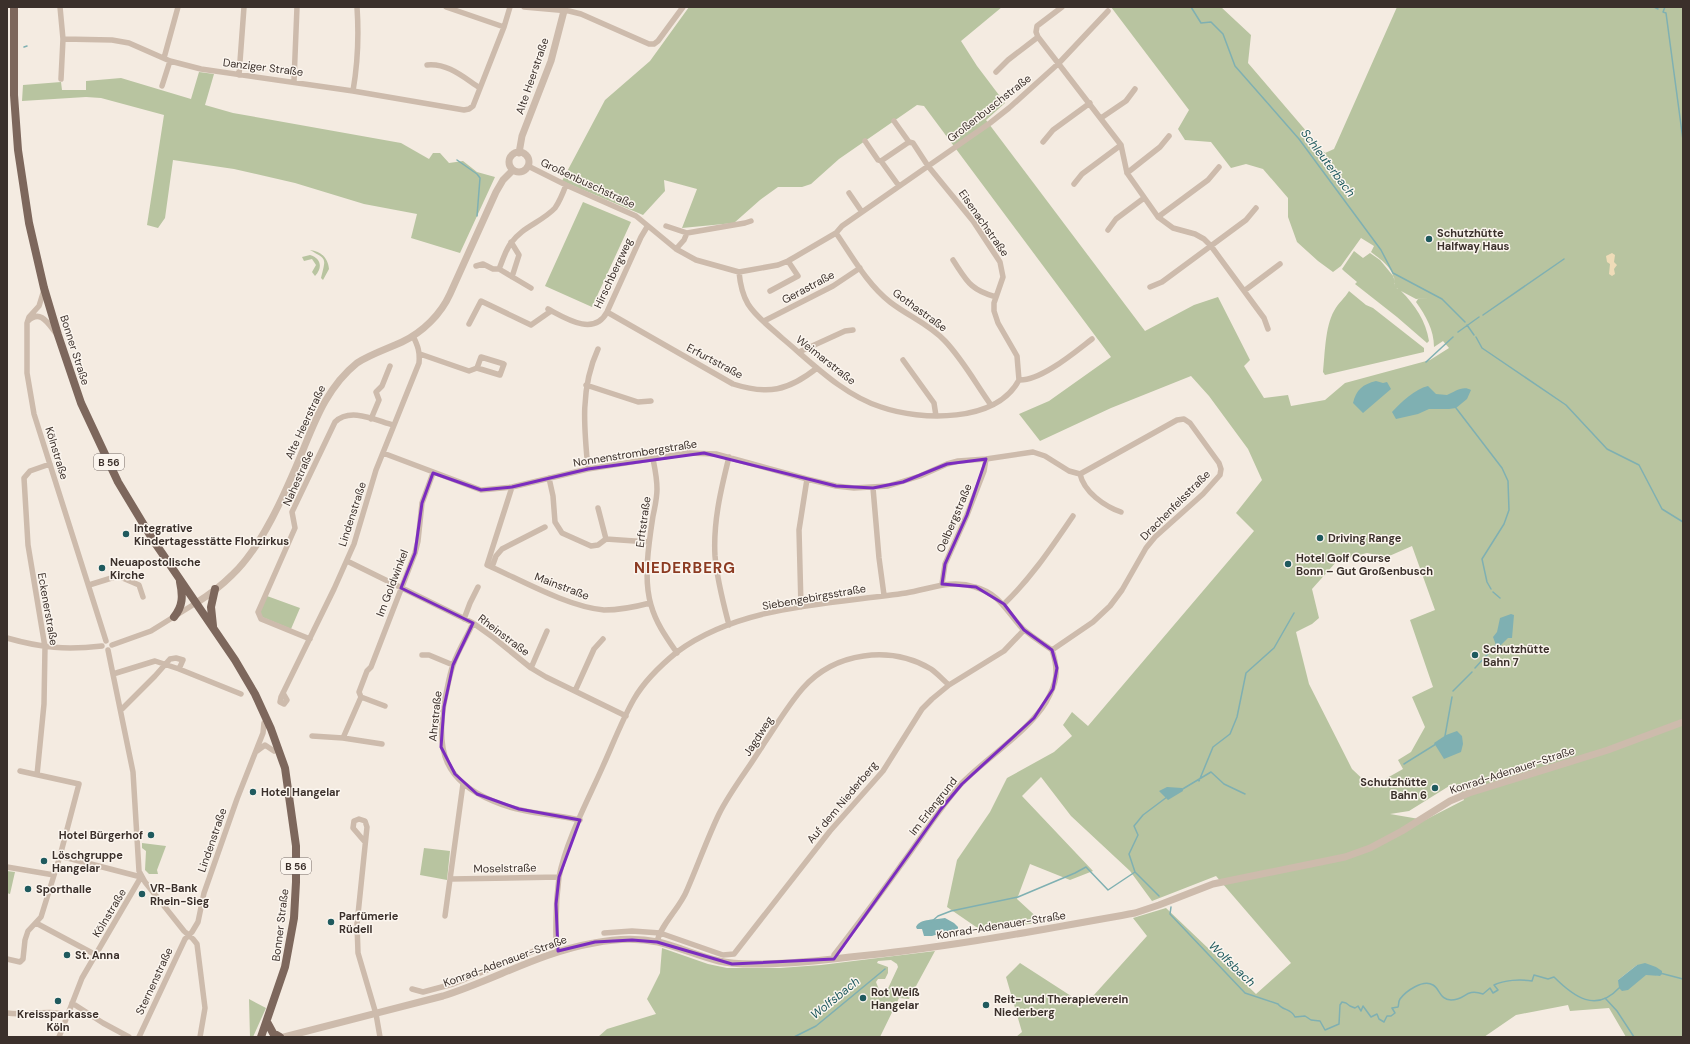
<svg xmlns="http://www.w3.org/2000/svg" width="1690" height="1044" viewBox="0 0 1690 1044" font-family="'DM Sans',sans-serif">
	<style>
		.green { fill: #b8c4a0; fill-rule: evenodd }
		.sand { fill: #efdcb8 }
		.water { fill: #7fb0b2 }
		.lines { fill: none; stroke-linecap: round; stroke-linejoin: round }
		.stream { stroke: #7fb0b2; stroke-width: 1.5 }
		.minor { stroke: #cdbbac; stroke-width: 5.5 }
		.tertiary { stroke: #cdbbac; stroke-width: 7 }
		.primary { stroke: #7d675c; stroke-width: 8 }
		.marked { fill: none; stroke: #7b2cbf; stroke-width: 3; stroke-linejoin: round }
		.poi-dot { fill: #1f5a5e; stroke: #fbf5ee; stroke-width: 1.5 }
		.labels { text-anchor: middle; stroke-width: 3; stroke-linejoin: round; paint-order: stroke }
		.shield { fill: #fbf5ee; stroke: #756b66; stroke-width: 1 }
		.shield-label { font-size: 10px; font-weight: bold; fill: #3b302b }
		.street-label { font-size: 11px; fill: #3b302b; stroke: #fbf5ee }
		.poi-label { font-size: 11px; font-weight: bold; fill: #3b302b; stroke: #fbf5ee; text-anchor: start }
		.water-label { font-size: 12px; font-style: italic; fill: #1f5a5e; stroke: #fbf5ee }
		.district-label { font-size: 15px; font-weight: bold; letter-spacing: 1px; fill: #8c3b22; stroke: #fbf5ee }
	</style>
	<rect width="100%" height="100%" fill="#f4ebe1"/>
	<path class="green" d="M689,7H1002L961,41L977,66L1005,103L986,120L1145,331L1194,305L1218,297L1250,360L1244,366L1264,398L1288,395L1291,406L1325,400L1345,383L1430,360L1449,348L1443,341L1434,347C1434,330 1426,316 1416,302L1418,299L1429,298L1416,299L1401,291C1415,305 1426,321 1429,341L1427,343L1397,317L1355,284L1357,282L1344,271L1342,269L1354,251L1363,258L1370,253L1380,260L1394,277L1395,287L1398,289L1395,287C1395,269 1384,262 1371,252L1374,246L1361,238L1341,266L1333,272L1318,261L1297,242L1288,217V198L1263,169L1246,164L1231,168L1211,142L1185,140L1178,129L1189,110L1111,7H1221L1251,35L1248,63L1325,153L1334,149L1397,7H1683V1037H1626L1609,1008L1570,1011L1568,1005L1516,1015L1484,1037H1016L1022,1032L1006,977L1020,963L1085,1005L1147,936L1133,918L1166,908L1256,994L1291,963L1216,876L1152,901L1130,871L1071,816L1041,777L1022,796L1093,871L1070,880L1030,864L1017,899L1042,922L982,931L947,907L957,860L990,812L1007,778L1054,752L1072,736L1063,725L1072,712L1088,726L1254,531L1236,513L1262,480L1248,449L1209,396L1191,376L1111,408L1040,441L1019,414L1049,401L1111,357L924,106L917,105L839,159L811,184L802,187H778L760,200L734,223L682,228L697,189L664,180L665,191L643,215L562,181L605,100L650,61ZM1412,546L1435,610L1410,620L1433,687L1412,697L1425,727L1411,752L1398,760L1403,769L1371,787L1352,769L1309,684L1296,632L1312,624L1319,618L1312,589L1337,561L1367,553L1387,557ZM1454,783L1464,800L1425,820L1390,814L1409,811ZM1637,965L1660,976L1651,974L1618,980Z
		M199,72L214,74L205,105L233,113L401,143L429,159L433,153H440L449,163L463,161L477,172L495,177L460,253L411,238L417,214L364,204L295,183L234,169L173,160L165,218L158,228L147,225L164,115L101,98L86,97L22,101L23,85L61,82L62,90H86V81L121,78L191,99Z
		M583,202L631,222L592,307L545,286Z
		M310,250C321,251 328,258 329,269L323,280L321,278C326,257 327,260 310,250Z
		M310,255C321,258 323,268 315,276L312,272L316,265L312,259L304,261L302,257Z
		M1349,291L1366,305L1373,308L1424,348V352L1325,375L1323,372C1325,354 1325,327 1334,311C1338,303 1345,298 1349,291Z
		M267,596L300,608L291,629L262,617L260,612Z
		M142,843L166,846L157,870L158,874H149L145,870L146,851L142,848Z
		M424,848L450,851L447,880L420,875Z
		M7,871L15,872L10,894L7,893Z
		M662,948L708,964L727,968H780L821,965L935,951L909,999L899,998L880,1037H598L607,1029L656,1014L647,999L660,973ZM891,960L897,964L898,967L884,997L881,995L876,982L878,979H885L888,973V967L877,963L878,961Z
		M249,999L266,1008L253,1037H250Z"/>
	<path class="sand" d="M1612,253L1615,255L1614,262L1617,265L1614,269L1615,274L1612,276L1609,274L1610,264L1607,262L1606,256Z"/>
	<path class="water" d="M1376,381L1383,383L1387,382L1391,389L1363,413L1353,403C1356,390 1363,384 1376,381Z
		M1428,386L1436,394L1447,395C1454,392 1463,385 1471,390L1467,399L1456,408L1449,409H1429L1418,414L1396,419L1392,412C1401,402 1415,389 1428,386Z
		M1511,614L1514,615L1512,638H1508L1500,646L1496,645L1493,637L1497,632L1500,618Z
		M1457,731L1462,736L1463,744L1461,752L1444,759L1434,743L1446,735Z
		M1167,787L1182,788L1183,791L1168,800L1159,791Z
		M945,918L954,923L958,927V930L948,931L932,936H924L922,929H917L916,927C920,918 936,920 945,918Z
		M1645,963L1656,967L1662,971V974L1660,976L1646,975L1628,990L1622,991L1619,988L1618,980L1637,965Z"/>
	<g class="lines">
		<path class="stream" d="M1191,7L1201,23L1211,22L1223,34L1235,66L1299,139L1381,250L1393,273L1442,299L1465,322
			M1654,7L1658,9
			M1665,7L1663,12L1666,13L1683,140
			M24,47L27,46
			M457,160L477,174L480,178L477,216
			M1483,315L1564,259
			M1467,325L1474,335
			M1458,332L1479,317
			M1476,337L1482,348L1566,405L1607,449L1639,465L1662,509L1683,522
			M1426,362L1453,337
			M1456,408L1502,468L1508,481L1509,510L1504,524L1482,559L1487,582L1491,589
			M1493,592L1500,598
			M1475,668L1496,645
			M1453,691L1472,672
			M1445,736L1452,697
			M1404,764L1436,744
			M1199,781L1213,747L1230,734L1237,717L1246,673L1274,648L1294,613
			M1181,790L1211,772L1224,784L1245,794
			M1135,872L1129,854L1138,835L1134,826L1143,815L1167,797
			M1171,907L1170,914L1245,993L1278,1004C1283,1011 1291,1008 1295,1017L1305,1016L1311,1020L1320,1021L1325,1030L1339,1024L1340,1005L1342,1002L1346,1003L1350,1006L1355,1008L1358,1006L1361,1011L1363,1006L1371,1017L1377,1014L1379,1019L1384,1022L1387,1016H1391L1395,1013L1392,1008L1398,1007C1399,1005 1398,1002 1400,999C1406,991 1423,979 1433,985C1440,989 1440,1000 1451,1000C1466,1000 1465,988 1483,994L1490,988L1493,993L1498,990L1494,985C1504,980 1520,979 1532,981L1534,975L1548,979L1554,977C1574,997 1596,1013 1619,988
			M931,922L938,916L951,911L1018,897L1075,873L1086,867L1108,890L1135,872L1159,896
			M1660,973L1683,979
			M1605,998L1617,1011L1634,1037
			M794,1037L816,1026L885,969"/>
		<path class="minor" d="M60,7L63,39L61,79
			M446,7L504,27
			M524,7L569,11L581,14L649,44H654L658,41L683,7
			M1062,7L1037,26L1036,32L1038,37L1121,145L1127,173L1158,217L1173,228L1195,234L1204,239L1211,246L1264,318L1268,329
			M63,39L112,40L129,43L170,61L201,69L353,91C358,62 359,36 357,7
			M164,58L178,7
			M427,65C448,63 463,77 480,88
			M996,72L1008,60L1038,37
			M239,75L244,7
			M294,81L297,7
			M162,86L170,61
			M353,91L464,110L469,109L473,106L504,27L510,7
			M1101,118L1126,101L1135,89
			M865,141L878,160L881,161L899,186
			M1043,142L1053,130L1090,103
			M881,161L909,142
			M528,166L566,185L636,216L676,249L696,260L739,272L778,265L788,261L836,233L842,226L990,123L1009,108L1059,63L1108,11
			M1127,173L1160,147L1169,136
			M1074,184L1082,174L1121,145
			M849,193L862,212
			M1158,217L1208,180L1219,167
			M666,226L687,233
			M1108,230L1116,219L1144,198
			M836,233C852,256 867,284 890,302C908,316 929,324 945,341C963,360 976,384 991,405
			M511,242L519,255L512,277
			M676,249L684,240L687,233L745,223L751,221
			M953,260C967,281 970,290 996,297
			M476,266L483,264L493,269H499L531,288
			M499,269C503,260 505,251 511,243C522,227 542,222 555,208C560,201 563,193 566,185
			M739,272C740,283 742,294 748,304C756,317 770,327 782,338C812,363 843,395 881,407C921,421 996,423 1019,380L1017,356L998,323L994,311V303L1003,277L1000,262L973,221L928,166L913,143L909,142L894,121
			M1150,287L1162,282L1246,220L1256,208
			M44,290L39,306L29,317L27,323V373L34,414L106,641
			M770,291L798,276L788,261
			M1244,291L1280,264
			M548,309C565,318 594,337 607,312L641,237L647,227
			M607,312L733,384C768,395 788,391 817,368
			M28,321C40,309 48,323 55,332
			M764,321L833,286L860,268
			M469,324L481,301L531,325L551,311
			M799,352L845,331L853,330
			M420,354L469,371L477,368L500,375L504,364L481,357L477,368
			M903,360L934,403L936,416
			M1019,380C1041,381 1075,352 1092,339
			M586,385L638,402L651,401
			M371,419L379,400L376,392L382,386L390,366
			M383,453L481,490L512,487L588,469L688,453L716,454L807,479L836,486L854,488L888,486L920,476L947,464L958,461L986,459L1033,452L1045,456L1069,471L1080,474L1177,420L1184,419L1190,423L1219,463L1221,469L1220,475L1203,494L1155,537L1146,548L1122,590L1110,606L1093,622L1052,650
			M653,459C655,469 657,478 657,489C657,498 655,507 653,516C649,542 643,579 651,605C656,623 666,637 677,653
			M588,469C584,428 580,388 598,349
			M1080,474C1084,492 1104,506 1121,512
			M549,478L553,496L555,522L562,533L591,546L598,545L606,539L649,542
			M512,487L487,565C521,580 568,607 604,610C620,610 635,607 650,603
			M873,488L879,558L884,595
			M598,508L606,539
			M347,561L473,623L494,638L531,668L546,677L626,716
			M492,567L496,556L502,549L545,527
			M942,584L945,564L967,515L984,471L986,459
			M89,585L118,576L139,585L143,597
			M1004,604C1032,577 1051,548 1073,516
			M801,607L799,530L807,479
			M464,619L470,603L478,587
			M473,623C467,637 458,650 453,665C449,676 447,691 444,703C436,752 445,781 493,801C520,813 551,814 580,820
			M729,625C723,602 717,580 715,556C713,522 721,489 729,457
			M7,638C42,648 66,650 102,646
			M310,639L261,619L258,612L295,528L292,512L335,422C350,407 375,420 393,425
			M112,645L151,631L196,603
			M108,650L133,772L139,871L145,882L184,931L193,939L197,944L205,1008L200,1037
			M422,655H429L453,665
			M531,668L547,631
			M113,674L155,661L179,669L241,694
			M575,691L594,649L603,639
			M283,693L287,700L284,704L280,702L281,697L334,589L354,544L376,470L419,363C420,352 418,346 413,336
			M361,697L385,706
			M121,710L155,676L170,659L176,658L183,660L179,669
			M312,736L343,738
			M382,744L343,738L361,697L359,692L367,671L371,667L415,553L418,541L422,503L433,473
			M257,751L265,745L274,751
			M37,775L44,704L45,647L28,545L24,478L30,471L50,464
			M365,842L353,828L354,821L359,819L365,821L367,827L357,924L358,953L376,1014L380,1037
			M60,856L141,877
			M7,867L54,875
			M451,879L559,877
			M445,916L463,784
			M36,923L96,955
			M604,933L632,931L660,933L723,955L734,954L830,831L883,771L922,709L932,699L949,685L1004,651L1024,630
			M657,942C661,924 680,908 687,890C698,865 707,839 719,814C731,790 749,768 763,745C776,726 788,705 803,688C835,652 890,645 931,669C937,673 943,680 949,685
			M558,951C555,942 556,932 556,922C556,907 557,892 559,877C566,841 588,800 603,766C613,744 622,720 634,699C645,680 661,665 677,652C740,605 831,604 906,593C930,589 951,579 975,587C1000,594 1006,611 1022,628C1031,636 1042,643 1052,650
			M7,959L20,962L23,959L25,940L28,931L41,917L60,856L79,784L20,771
			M834,959V955C857,925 880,895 901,865C921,838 939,809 961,784C986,758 1028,732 1046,702C1057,683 1059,671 1052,650
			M412,989L423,992L453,984L556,942
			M72,1003L103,1023L129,1037
			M7,1013C27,1016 47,1009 67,1015
			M59,1037L82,978L141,877
			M139,1037L185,939L192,932L198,922L204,893L237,799L263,733L264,723"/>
		<path class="tertiary" d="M509 162a10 10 0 1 1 20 0a10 10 0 1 1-20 0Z
			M519,153L522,136L551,61L565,7
			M196,603C209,595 221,586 232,575C262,547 285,493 301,455C315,421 327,387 357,363C371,354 387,349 402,342C423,332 441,314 450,294L496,192L503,180L513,170
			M284,1037L443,996C494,980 541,952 594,943C614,939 638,938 658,942C679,947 698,956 719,961C731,964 742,964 754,964C786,964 818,961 850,957C946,948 1040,930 1135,913L1159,905L1213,884L1345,857L1370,848L1402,831L1450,801L1469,793L1608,750L1683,722"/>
		<path class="primary" d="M14,7V95L18,150L29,223L44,288L58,335L81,403L118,482L153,540L235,660L255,694L271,729L285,768L296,846V882L294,918L285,967L261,1037
			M174,617C183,606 183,596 180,582
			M213,626L211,607L215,589
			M267,1022L273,1033L280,1037"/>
	</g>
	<path class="marked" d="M704,453L836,486L873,488L903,482L947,464L986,459L967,515L945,564L942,584L976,587L1004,604L1024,630L1052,650L1057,668L1053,689L1034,718L962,784L941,809L834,959L732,964L657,942L632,940L595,942L558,951L556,904L559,877L580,820L519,809L477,794L455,774L441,747L444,707L453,665L473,623L401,588L415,553L422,503L433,473L481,490L512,487L588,469Z"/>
	<g class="poi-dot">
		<circle cx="1429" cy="239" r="4"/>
		<circle cx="126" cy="534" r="4"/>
		<circle cx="1320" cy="538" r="4"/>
		<circle cx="1288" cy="564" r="4"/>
		<circle cx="102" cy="568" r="4"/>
		<circle cx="1475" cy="655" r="4"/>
		<circle cx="1435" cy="788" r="4"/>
		<circle cx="253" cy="792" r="4"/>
		<circle cx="151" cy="835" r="4"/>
		<circle cx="44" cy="861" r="4"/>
		<circle cx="28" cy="889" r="4"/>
		<circle cx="142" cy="894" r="4"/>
		<circle cx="331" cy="922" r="4"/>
		<circle cx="67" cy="955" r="4"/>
		<circle cx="863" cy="998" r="4"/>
		<circle cx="58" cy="1001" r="4"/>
		<circle cx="986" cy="1005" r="4"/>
	</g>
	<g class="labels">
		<g class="shield">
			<rect x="94" y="454" width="30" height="16" rx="3"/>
			<rect x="281" y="858" width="30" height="16" rx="3"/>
		</g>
		<g class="shield-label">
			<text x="109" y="466">B 56</text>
			<text x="296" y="870">B 56</text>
		</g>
		<g class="street-label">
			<text transform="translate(263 67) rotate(7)" y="4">Danziger Straße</text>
			<text transform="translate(532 76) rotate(-71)" y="4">Alte Heerstraße</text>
			<text transform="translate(989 108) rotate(-38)" y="4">Großenbuschstraße</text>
			<text transform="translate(588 183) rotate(25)" y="4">Großenbuschstraße</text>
			<text transform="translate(984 223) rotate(55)" y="4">Eisenachstraße</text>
			<text transform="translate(613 273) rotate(-65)" y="4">Hirschbergweg</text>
			<text transform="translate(808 287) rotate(-28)" y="4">Gerastraße</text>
			<text transform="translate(920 310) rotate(36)" y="4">Gothastraße</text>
			<text transform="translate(75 350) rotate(72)" y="4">Bonner Straße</text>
			<text transform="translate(826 360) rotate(38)" y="4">Weimarstraße</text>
			<text transform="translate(715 361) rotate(28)" y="4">Erfurtstraße</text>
			<text transform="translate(305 422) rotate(-65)" y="4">Alte Heerstraße</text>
			<text transform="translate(57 453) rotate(73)" y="4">Kölnstraße</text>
			<text transform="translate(635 453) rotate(-9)" y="4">Nonnenstrombergstraße</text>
			<text transform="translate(298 478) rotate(-66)" y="4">Nahestraße</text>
			<text transform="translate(1175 505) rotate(-45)" y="4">Drachenfelsstraße</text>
			<text transform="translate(352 514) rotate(-72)" y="4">Lindenstraße</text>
			<text transform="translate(954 518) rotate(-67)" y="4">Oelbergstraße</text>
			<text transform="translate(643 522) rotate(-82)" y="4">Erftstraße</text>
			<text transform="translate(392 583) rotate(-69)" y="4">Im Goldwinkel</text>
			<text transform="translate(562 586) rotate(21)" y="4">Mainstraße</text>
			<text transform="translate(814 597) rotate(-10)" y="4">Siebengebirgsstraße</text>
			<text transform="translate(48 609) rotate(80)" y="4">Eckenerstraße</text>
			<text transform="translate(504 635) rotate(37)" y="4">Rheinstraße</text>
			<text transform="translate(435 716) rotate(-84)" y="4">Ahrstraße</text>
			<text transform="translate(758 736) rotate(-57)" y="4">Jagdweg</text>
			<text transform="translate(1512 770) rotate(-18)" y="4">Konrad-Adenauer-Straße</text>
			<text transform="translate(842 802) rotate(-50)" y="4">Auf dem Niederberg</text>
			<text transform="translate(933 806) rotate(-52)" y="4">Im Erlengrund</text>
			<text transform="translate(212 840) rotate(-71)" y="4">Lindenstraße</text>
			<text transform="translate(505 868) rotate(-1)" y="4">Moselstraße</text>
			<text transform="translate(109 913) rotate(-59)" y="4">Kölnstraße</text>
			<text transform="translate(280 925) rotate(-83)" y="4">Bonner Straße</text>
			<text transform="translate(1001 925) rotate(-9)" y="4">Konrad-Adenauer-Straße</text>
			<text transform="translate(505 961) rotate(-20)" y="4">Konrad-Adenauer-Straße</text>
			<text transform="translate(154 981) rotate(-65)" y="4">Sternenstraße</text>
		</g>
		<g class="poi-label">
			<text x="1437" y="237">Schutzhütte<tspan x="1437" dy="13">Halfway Haus</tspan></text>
			<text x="134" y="532">Integrative<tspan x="134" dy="13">Kindertagesstätte Flohzirkus</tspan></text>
			<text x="1328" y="542">Driving Range</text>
			<text x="1296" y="562">Hotel Golf Course<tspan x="1296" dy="13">Bonn – Gut Großenbusch</tspan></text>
			<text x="110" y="566">Neuapostolische<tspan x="110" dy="13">Kirche</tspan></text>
			<text x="1483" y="653">Schutzhütte<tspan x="1483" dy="13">Bahn 7</tspan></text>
			<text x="1427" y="786" text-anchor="end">Schutzhütte<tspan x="1427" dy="13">Bahn 6</tspan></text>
			<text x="261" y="796">Hotel Hangelar</text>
			<text x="143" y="839" text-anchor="end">Hotel Bürgerhof</text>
			<text x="52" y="859">Löschgruppe<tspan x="52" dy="13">Hangelar</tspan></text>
			<text x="150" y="892">VR-Bank<tspan x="150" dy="13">Rhein-Sieg</tspan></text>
			<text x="36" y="893">Sporthalle</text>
			<text x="339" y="920">Parfümerie<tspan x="339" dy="13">Rüdell</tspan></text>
			<text x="75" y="959">St. Anna</text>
			<text x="871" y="996">Rot Weiß<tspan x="871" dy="13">Hangelar</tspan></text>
			<text x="994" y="1003">Reit- und Therapieverein<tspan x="994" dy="13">Niederberg</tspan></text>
			<text x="58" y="1018" text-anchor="middle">Kreissparkasse<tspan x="58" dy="13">Köln</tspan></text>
		</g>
		<g class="water-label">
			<text transform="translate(1328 163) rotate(53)" y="4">Schleuterbach</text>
			<text transform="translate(1232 964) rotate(44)" y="4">Wolfsbach</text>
			<text transform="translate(835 998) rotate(-39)" y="4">Wolfsbach</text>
		</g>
		<g class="district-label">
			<text x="685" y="573">NIEDERBERG</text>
		</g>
	</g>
	<rect width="1690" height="1044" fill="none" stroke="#3b302b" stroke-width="16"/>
</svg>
